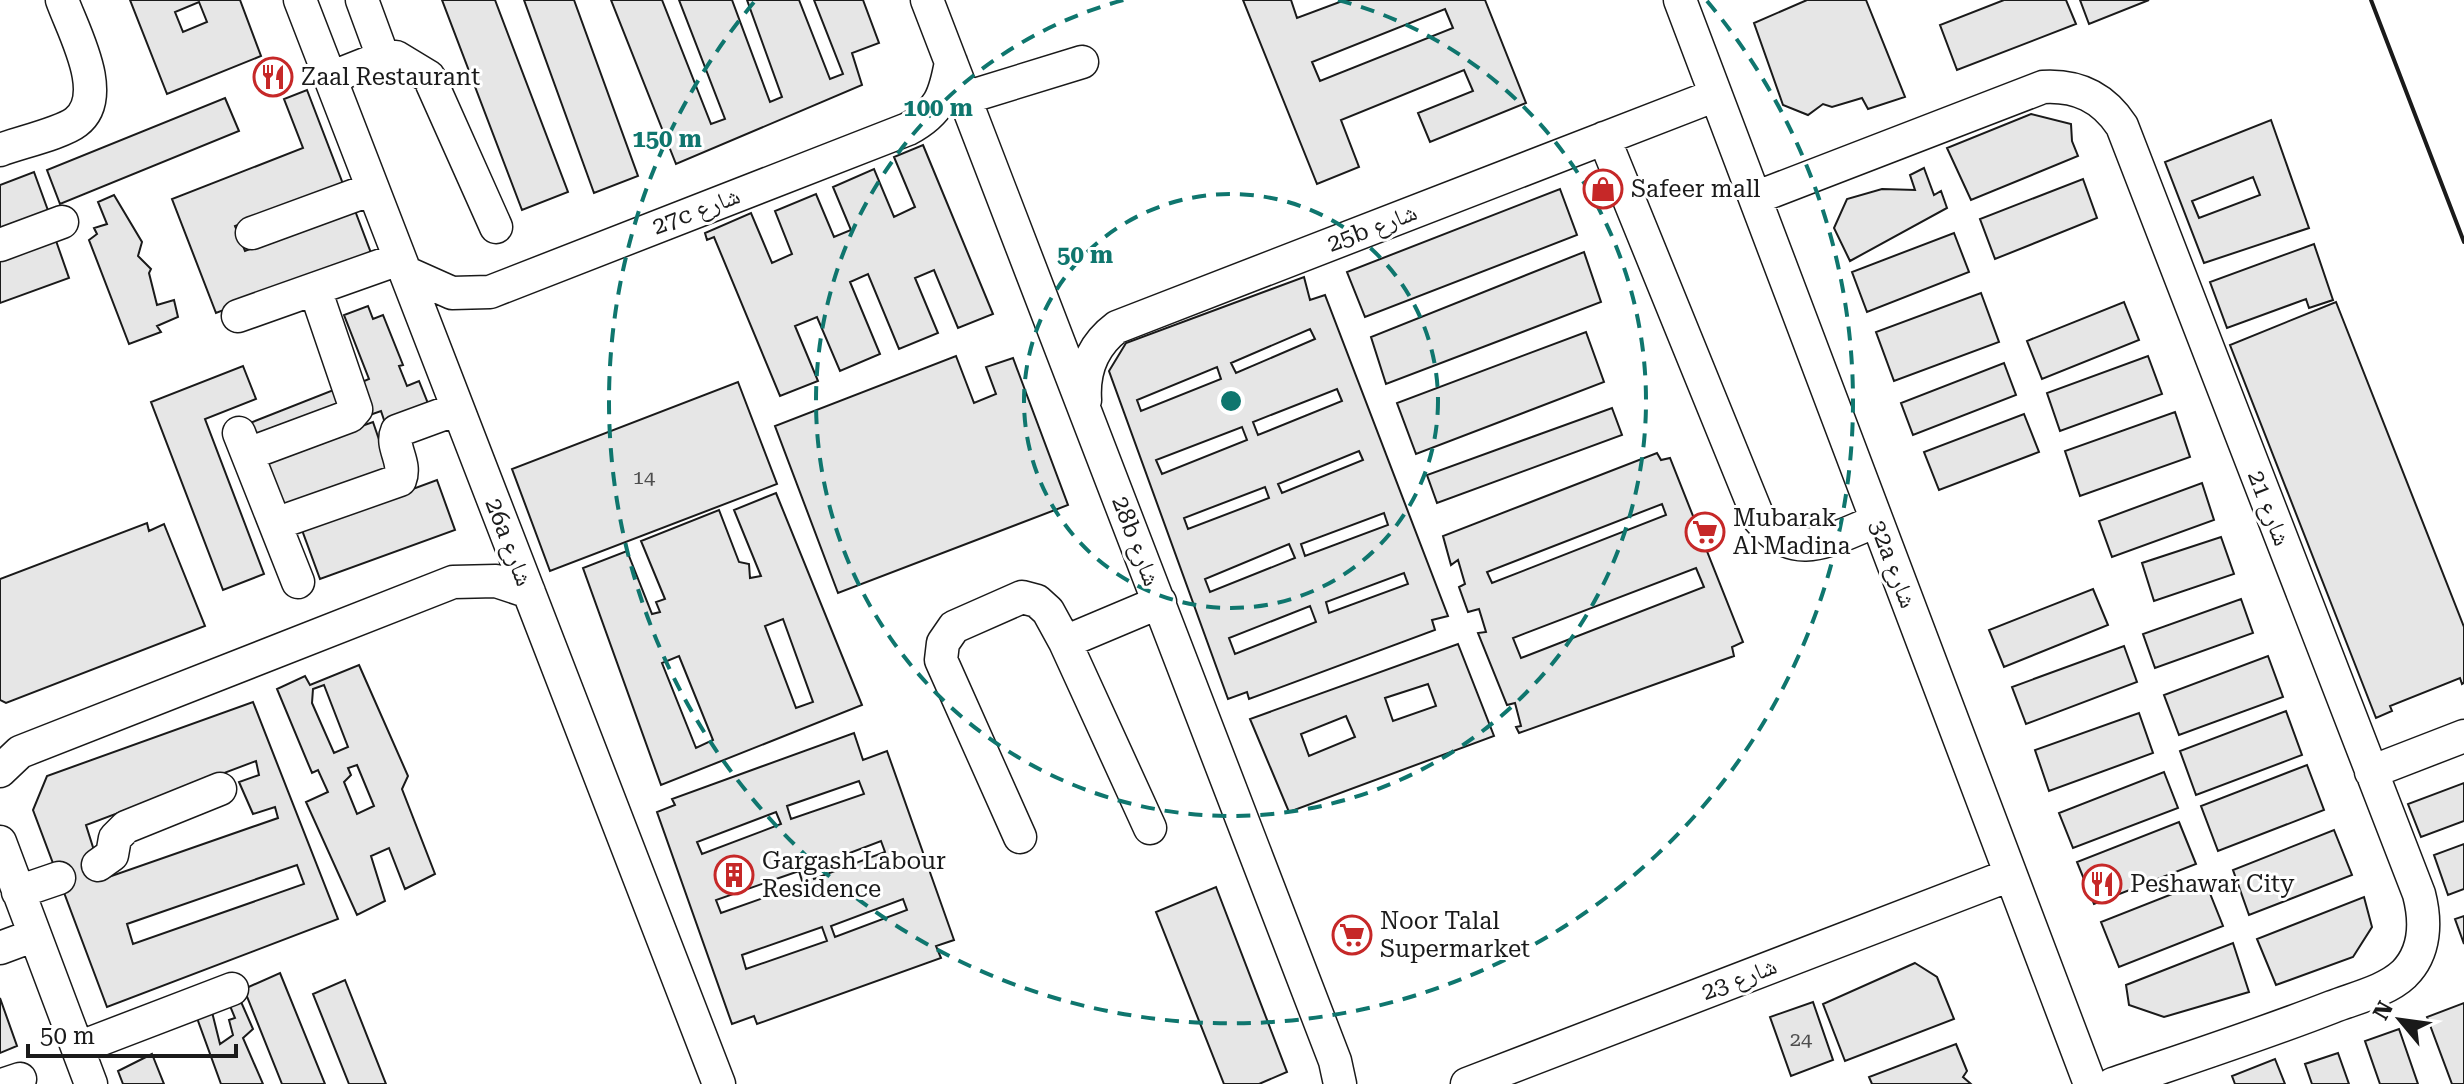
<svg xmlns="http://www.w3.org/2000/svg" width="2464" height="1084" viewBox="0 0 2464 1084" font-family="'Roboto Serif','Noto Naskh Arabic',serif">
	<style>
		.building { fill: #e6e6e6; stroke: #1a1a1a; stroke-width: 2; fill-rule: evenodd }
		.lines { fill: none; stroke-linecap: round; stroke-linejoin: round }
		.minor-casing { stroke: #1a1a1a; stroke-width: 35 }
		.minor { stroke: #fff; stroke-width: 32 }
		.wall { stroke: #1a1a1a; stroke-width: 4 }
		.ring { fill: none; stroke: #0f766e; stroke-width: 4; stroke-dasharray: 14 10 }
		.labels { text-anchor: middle; stroke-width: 6; stroke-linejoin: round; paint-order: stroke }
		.number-label { font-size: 20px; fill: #4d4d4d }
		.poi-label { font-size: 24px; fill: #1a1a1a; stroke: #fff; text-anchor: start }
		.street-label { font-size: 24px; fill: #1a1a1a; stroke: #fff }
		.centre { fill: #0f766e; stroke: #fff; stroke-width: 4 }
		.ring-label { font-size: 24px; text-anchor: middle; font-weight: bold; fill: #0f766e; stroke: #fff; stroke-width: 6; stroke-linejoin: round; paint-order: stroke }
	</style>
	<rect width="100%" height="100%" fill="#fff"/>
	<path class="building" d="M130,0H240L261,56L167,94ZM199,2L207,22L183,32L175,12Z
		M442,0H495L568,192L522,210Z
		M524,0H574L638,176L594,193Z
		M611,0H662L711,124L725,119L679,0H732L770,102L782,97L747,0H799L830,79L843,74L814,0H863L879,43L852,53L862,85L676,164Z
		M1243,0H1291L1297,18L1345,0H1485L1526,103L1430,142L1418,113L1473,91L1464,70L1341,120L1359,167L1317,184ZM1445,9L1453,28L1320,81L1312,62Z
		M1807,0H1866L1905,97L1868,109L1862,98L1832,107L1823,104L1808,115L1783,105L1754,23Z
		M2004,0H2066L2076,24L1957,70L1940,25Z
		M2080,0H2149L2089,24Z
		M307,90L343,184L235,226L245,251L354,208L371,253L216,313L172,199L303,148L284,99Z
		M225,98L239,131L60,204L47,170Z
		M2031,114L2071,124L2072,141L2078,156L1971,200L1947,148Z
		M2271,120L2309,228L2204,263L2165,162ZM2253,177L2260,195L2199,218L2192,201Z
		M923,145L993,314L958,328L934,270L915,278L938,333L899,349L868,274L850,282L880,354L840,371L817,317L795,326L818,381L780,396L714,237L707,240L705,233L751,213L772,263L792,254L775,211L816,194L834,237L851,230L833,187L874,169L894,217L915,207L894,157Z
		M1924,168L1934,195L1941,191L1947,208L1850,261L1834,228L1847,199L1882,189L1915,190L1910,175Z
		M34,172L50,216L0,235V185Z
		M2083,179L2097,218L1995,259L1980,219Z
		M1560,189L1577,235L1365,317L1347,272Z
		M114,195L142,242L138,256L151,269L149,273L157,305L174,300L178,317L157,326L161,332L129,344L89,240L97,234L94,228L107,224L98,202Z
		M1954,233L1969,272L1867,312L1852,272Z
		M54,235L69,278L0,303V254Z
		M2314,244L2333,300L2309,308L2306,299L2227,328L2210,282Z
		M1584,252L1601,302L1386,384L1371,337Z
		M1304,277L1310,300L1325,295L1448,616L1432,620L1435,630L1249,699L1247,692L1228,699L1109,371L1126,343ZM1310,329L1315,339L1236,373L1231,363ZM1217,367L1221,379L1141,411L1137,400ZM1337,389L1342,401L1258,435L1253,422ZM1242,427L1247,440L1162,474L1156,460ZM1359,451L1363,460L1282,493L1278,484ZM1265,487L1269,498L1188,529L1184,518ZM1384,513L1388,525L1305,556L1301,544ZM1289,544L1295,558L1210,592L1205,579ZM1404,573L1408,584L1329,613L1326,602ZM1310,606L1316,622L1235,654L1229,638Z
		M1981,293L1999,342L1894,381L1876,332Z
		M2124,302L2139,340L2042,379L2027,341Z
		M2336,302L2464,627V683L2462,684L2460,678L2390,706L2392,711L2376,718L2230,345Z
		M368,306L373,319L383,315L403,365L399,366L407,386L419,381L429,406L385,423L381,411L367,416L355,385L369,379L344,315Z
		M1586,332L1604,382L1416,454L1397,403Z
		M956,356L974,403L996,394L986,367L1013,358L1068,505L838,593L775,426Z
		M2148,356L2162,394L2060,431L2047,393Z
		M2004,363L2016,395L1913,435L1901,403Z
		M243,366L256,399L205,419L264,574L223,590L151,402Z
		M738,382L777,484L550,571L512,469Z
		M336,389L344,409L257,442L250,423Z
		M1612,408L1622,435L1437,503L1427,475Z
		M2175,412L2190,457L2080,496L2065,451Z
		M2024,414L2039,452L1939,490L1924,452Z
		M373,422L391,475L282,513L263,461Z
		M1657,453L1661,460L1670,458L1743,642L1732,647L1734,656L1519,733L1516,727L1521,726L1515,703L1507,705L1478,633L1486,632L1479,609L1468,612L1459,587L1465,584L1458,560L1451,565L1443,536ZM1662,504L1666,515L1492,583L1487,572ZM1696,568L1704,587L1521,658L1513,638Z
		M437,480L455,530L320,579L302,530Z
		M2202,483L2214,520L2112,557L2099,521Z
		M776,493L862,705L661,785L583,568L627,551L652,614L660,612L656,602L665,599L641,541L719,510L739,562L749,564L750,578L761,576L734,510ZM783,619L813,702L796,708L765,626ZM679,656L713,740L696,748L662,663Z
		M147,523L149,531L164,524L205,626L6,703L0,700V579Z
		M2221,537L2234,574L2154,601L2142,563Z
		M2093,589L2108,625L2004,667L1989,630Z
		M2241,599L2253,633L2155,668L2143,634Z
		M1458,644L1494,736L1289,812L1250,719ZM1428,684L1436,706L1393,721L1385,698ZM1346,716L1355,737L1309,756L1301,734Z
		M2124,646L2137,682L2026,724L2012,687Z
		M2268,656L2283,697L2179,735L2164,695Z
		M359,665L408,776L402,789L435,874L405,889L389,848L371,856L385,901L357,915L306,802L328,792L318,770L312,773L277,689L305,676L310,685ZM324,685L348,747L334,753L312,703L313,689ZM357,765L374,806L357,814L344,782L351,775L348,768Z
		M253,702L338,919L107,1007L33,810L47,776ZM256,761L259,775L239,782L253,814L275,807L278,818L103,879L86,825ZM297,865L304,884L133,944L127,924Z
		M2286,711L2302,755L2196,795L2180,751Z
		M2139,713L2153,753L2049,791L2035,750Z
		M854,733L863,760L887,751L954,940L936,946L941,958L757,1024L754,1016L732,1024L657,812L675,805L672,799ZM859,781L864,794L791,819L787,806ZM776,812L781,824L702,854L697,842ZM881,841L885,852L814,879L810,868ZM799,871L803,884L721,913L716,900ZM903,899L907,910L835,937L831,926ZM822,927L827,941L746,969L742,955Z
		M2307,765L2324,810L2218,851L2201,806Z
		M2164,772L2178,808L2073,848L2059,813Z
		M2464,783V821L2421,837L2408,804Z
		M2179,822L2196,864L2094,904L2077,862Z
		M2334,830L2352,875L2249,915L2233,870Z
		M2464,844V889L2448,895L2434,855Z
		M2205,881L2223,926L2119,967L2101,922Z
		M1216,887L1287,1072L1259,1084H1224L1156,912Z
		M2364,897L2372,927L2353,957L2276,985L2257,939Z
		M2464,916V944L2455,919Z
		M2233,943L2249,992L2164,1017L2129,1005L2126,985Z
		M1915,963L1937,977L1954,1019L1845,1061L1823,1004Z
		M280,973L325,1084H282L244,989Z
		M345,980L386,1084H349L313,994Z
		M238,995L253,1029L243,1038L263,1084H221L197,1018L212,1012L220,1044L233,1035L229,1020L235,1018L230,1006Z
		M0,998L17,1046L0,1053Z
		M1813,1002L1833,1060L1791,1076L1770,1017Z
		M2464,1003V1084H2452L2427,1017Z
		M2399,1029L2418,1084H2380L2365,1041Z
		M1956,1044L1967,1071L1963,1077L1971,1084H1872L1869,1077Z
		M2338,1053L2349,1084H2312L2305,1064Z
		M152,1054L164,1084H123L118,1071Z
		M2275,1059L2285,1084H2235L2232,1076Z"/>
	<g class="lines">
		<defs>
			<path id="minor" d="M300,0L719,1084
				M362,0L383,57H396L429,77L496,227
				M927,0L1335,1061L1340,1084
				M1680,0L2090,1084
				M330,78L383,57
				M965,98L1082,62
				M1604,138L1759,519C1796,565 1832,538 1877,521
				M0,150C18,143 62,133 76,122C110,96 73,31 62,0
				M1755,198L2043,87C2077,85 2103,97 2122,126L2419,894C2426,921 2426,952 2404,974C2386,991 2355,998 2332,1007C2260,1035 2186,1059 2113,1084
				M252,233L372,189
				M0,245L62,222
				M405,272L452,293L490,292L908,129C940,112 945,95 951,62
				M238,316L399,259
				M1085,400C1083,370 1093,345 1117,327L1716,95
				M239,433L298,582
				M248,454L350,416L356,409L315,289
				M275,524L400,480C407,462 390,447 397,431L457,409
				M1065,642L1160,602
				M0,771L20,752L453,582L496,581L529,592
				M2371,772L2464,736
				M1020,837L941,660L943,643L954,627L1022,597L1037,601L1048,611L1065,642L1150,828
				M0,842L91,1084
				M98,865L112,855L115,838L126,827L220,789
				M18,892L59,878
				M0,948L35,935
				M78,1048L232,989
				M5,1084L20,1079
				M1467,1084L2010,875"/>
		</defs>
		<use href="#minor" class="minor-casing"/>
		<use href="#minor" class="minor"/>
		<path class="wall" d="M2371,0L2464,242"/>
	</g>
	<g class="ring">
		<circle cx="1231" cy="401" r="207"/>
		<path d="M1338 0A415 415 0 1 1 1124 0"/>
		<path d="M1707 1A622 622 0 1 1 755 1"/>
	</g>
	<defs>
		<symbol id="restaurant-ring" viewBox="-11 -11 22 22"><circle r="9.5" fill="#fff" stroke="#c62828" stroke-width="1.5"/><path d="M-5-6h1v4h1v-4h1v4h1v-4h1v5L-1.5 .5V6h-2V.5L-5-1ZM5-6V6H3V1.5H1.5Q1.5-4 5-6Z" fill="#c62828"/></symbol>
		<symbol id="shop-ring" viewBox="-11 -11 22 22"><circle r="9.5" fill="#fff" stroke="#c62828" stroke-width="1.5"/><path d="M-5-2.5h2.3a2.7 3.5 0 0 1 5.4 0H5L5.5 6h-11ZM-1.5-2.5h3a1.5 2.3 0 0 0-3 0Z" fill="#c62828"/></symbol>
		<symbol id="supermarket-ring" viewBox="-11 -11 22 22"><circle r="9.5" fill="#fff" stroke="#c62828" stroke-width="1.5"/><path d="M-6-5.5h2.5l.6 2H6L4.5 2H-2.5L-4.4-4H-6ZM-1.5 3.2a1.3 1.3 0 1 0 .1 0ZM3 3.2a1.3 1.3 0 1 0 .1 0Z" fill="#c62828"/></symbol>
		<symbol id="building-ring" viewBox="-11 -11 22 22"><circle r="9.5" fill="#fff" stroke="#c62828" stroke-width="1.5"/><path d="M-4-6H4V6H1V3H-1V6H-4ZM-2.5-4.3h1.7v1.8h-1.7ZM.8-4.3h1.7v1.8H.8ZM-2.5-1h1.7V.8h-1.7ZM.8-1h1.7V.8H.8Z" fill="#c62828"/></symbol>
	</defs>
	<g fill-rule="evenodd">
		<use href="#restaurant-ring" x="251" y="55" width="44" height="44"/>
		<use href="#shop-ring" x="1581" y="167" width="44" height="44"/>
		<use href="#supermarket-ring" x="1683" y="510" width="44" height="44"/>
		<use href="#building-ring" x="712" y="853" width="44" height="44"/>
		<use href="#restaurant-ring" x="2080" y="862" width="44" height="44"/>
		<use href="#supermarket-ring" x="1330" y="913" width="44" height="44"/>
	</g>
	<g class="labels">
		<g class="number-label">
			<text x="644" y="484">14</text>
			<text x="1801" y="1046">24</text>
		</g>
		<g class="poi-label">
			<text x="301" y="85">Zaal Restaurant</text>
			<text x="1631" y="197">Safeer mall</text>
			<text x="1733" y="526">Mubarak<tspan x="1733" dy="28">Al Madina</tspan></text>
			<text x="762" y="869">Gargash Labour<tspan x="762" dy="28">Residence</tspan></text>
			<text x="2130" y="892">Peshawar City</text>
			<text x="1380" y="929">Noor Talal<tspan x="1380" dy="28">Supermarket</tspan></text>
		</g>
		<g class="street-label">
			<text transform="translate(696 211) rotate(-21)" y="8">27c شارع</text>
			<text transform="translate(1372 228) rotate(-21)" y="8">25b شارع</text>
			<text transform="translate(2269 508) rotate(69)" y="8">شارع 21</text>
			<text transform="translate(1136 541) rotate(69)" y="8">28b شارع</text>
			<text transform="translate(509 542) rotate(69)" y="8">26a شارع</text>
			<text transform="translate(1893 564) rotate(69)" y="8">32a شارع</text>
			<text transform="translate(1739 979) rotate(-21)" y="8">شارع 23</text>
		</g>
	</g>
	<circle cx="1231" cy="401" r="12" class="centre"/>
	<g class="ring-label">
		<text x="938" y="116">100 m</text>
		<text x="667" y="147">150 m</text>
		<text x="1085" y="263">50 m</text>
	</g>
	<g transform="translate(2400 1020) rotate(299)" stroke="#ffffff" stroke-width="6" paint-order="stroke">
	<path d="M0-6L14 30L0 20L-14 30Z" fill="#1a1a1a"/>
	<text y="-12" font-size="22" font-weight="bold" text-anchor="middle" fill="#1a1a1a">N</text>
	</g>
	<path d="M28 1044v12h208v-12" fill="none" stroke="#1a1a1a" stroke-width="4"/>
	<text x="40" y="1044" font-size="24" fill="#1a1a1a" stroke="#ffffff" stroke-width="6" paint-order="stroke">50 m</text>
</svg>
